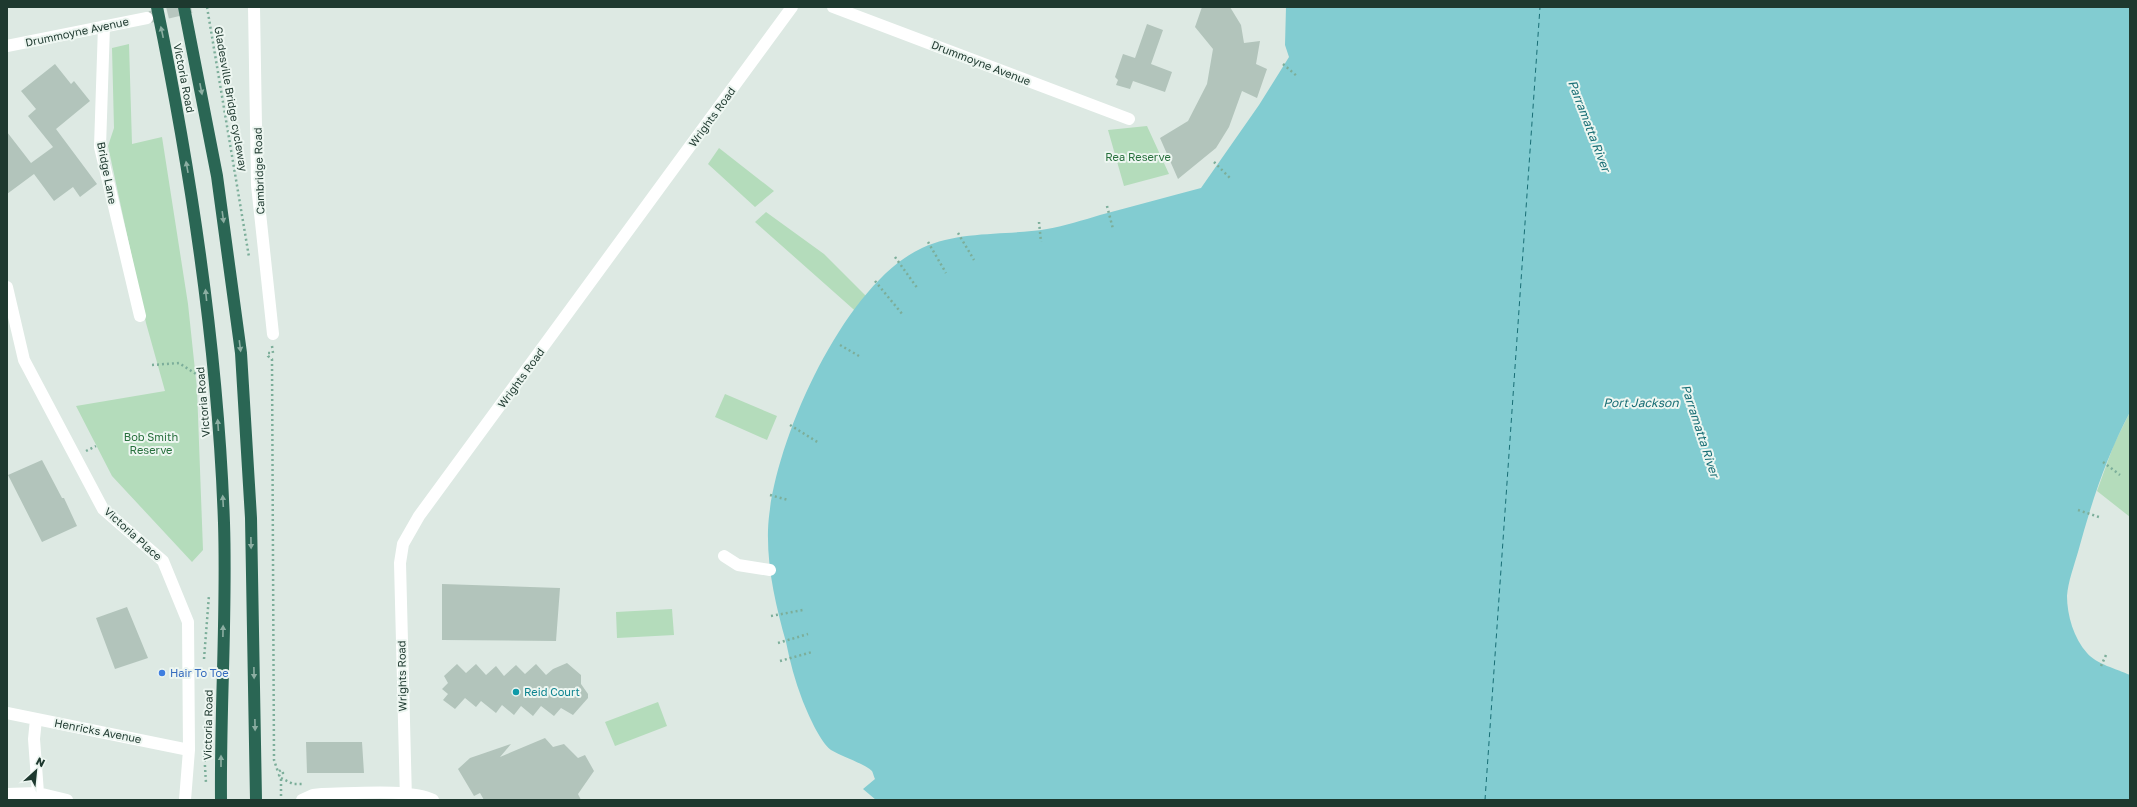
<svg xmlns="http://www.w3.org/2000/svg" width="2137" height="807" viewBox="0 0 2137 807" font-family="'Golos Text',sans-serif">
	<style>
		.green { fill: #b4dcbb }
		.water { fill: #82ccd1 }
		.lines { fill: none; stroke-linecap: round; stroke-linejoin: round }
		.ferry { stroke: #186e75; stroke-width: 1; stroke-dasharray: 5 4; stroke-linecap: butt }
		.building { fill: #b2c4bb }
		.minor-tunnel { stroke: #b7c6bf; stroke-width: 12; stroke-dasharray: 12 6; stroke-linecap: butt }
		.path { stroke: #7cae9a; stroke-width: 2.5; stroke-dasharray: 2 3; stroke-linecap: butt }
		.minor { stroke: #fff; stroke-width: 12 }
		.highway { stroke: #2a6654; stroke-width: 12 }
		.oneway { fill: #8caea2 }
		.shop-dot { fill: #3f7fe0; stroke: #edf6f1; stroke-width: 1.5 }
		.culture-dot { fill: #0f9aa8; stroke: #edf6f1; stroke-width: 1.5 }
		.labels { text-anchor: middle; stroke-width: 4; stroke-linejoin: round; paint-order: stroke }
		.street-label { font-size: 11px; fill: #1e392f; stroke: #edf6f1 }
		.park-label { font-size: 11px; fill: #28703d; stroke: #edf6f1 }
		.shop-label { font-size: 11px; fill: #366cbe; stroke: #edf6f1; text-anchor: start }
		.culture-label { font-size: 11px; fill: #0d838f; stroke: #edf6f1; text-anchor: start }
		.water-label { font-size: 12px; font-style: italic; fill: #186e75; stroke: #edf6f1 }
	</style>
	<rect width="100%" height="100%" fill="#dde9e3"/>
	<path class="green" d="M129,44L132,144L162,137L188,304L197,389L203,550L192,562L112,476L76,406L165,391L146,323L108,146L114,128L112,48Z
		M1147,126L1169,174L1124,186L1108,130Z
		M719,148L774,191L755,207L708,164Z
		M766,212L824,254L870,300L861,316L755,222Z
		M725,394L777,416L767,440L715,417Z
		M2130,412V517L2097,491L2114,444Z
		M672,609L674,635L617,638L616,612Z
		M658,702L667,726L615,746L605,722Z"/>
	<path class="water" d="M1286,7H2130V412C2106,457 2091,504 2078,552C2074,566 2068,582 2067,596C2067,615 2074,639 2087,653C2096,664 2117,669 2130,675V800H876L863,789L875,779C874,777 873,773 872,771C865,764 841,756 831,750C820,742 807,712 802,699C795,681 790,662 786,642C776,606 767,569 768,530C771,447 843,284 922,248C961,230 1006,236 1047,229C1065,226 1083,220 1100,215C1134,206 1167,197 1201,188L1259,105L1289,57L1285,45Z"/>
	<g class="lines">
		<path class="ferry" d="M1485,800L1540,7"/>
	</g>
	<path class="building" d="M1202,7H1230L1241,25L1244,43L1260,41L1256,64L1267,69L1257,98L1242,91L1229,127L1216,148L1178,179L1160,138L1188,121L1207,84L1213,49L1195,27Z
		M1147,24L1163,30L1151,64L1172,72L1165,92L1133,81L1130,89L1116,85L1118,80L1115,77L1123,54L1135,58Z
		M55,64L71,84L74,81L90,101L56,129L97,184L80,197L73,187L54,201L34,174L7,194V132L31,163L53,147L28,116L36,109L21,91Z
		M42,460L62,498H64L77,526L42,542L8,475Z
		M442,584L560,588L556,641L442,640Z
		M127,607L148,658L115,669L96,618Z
		M567,663L581,675V684L588,694V698L573,715L561,708L554,716L541,706L533,716L521,706L514,715L502,705L496,713L481,701L476,707L465,698L455,709L443,700L448,694L442,689L448,683L444,676L457,664L466,673L476,664L486,675L496,666L504,676L516,665L525,674L536,664L546,675L553,669Z
		M545,738L553,747L564,744L578,758L585,755L594,771L578,794L581,800H484L480,793L474,796L458,769L470,758L511,744L500,757Z
		M306,742H362L364,773H307Z"/>
	<g class="lines">
		<path class="minor-tunnel" d="M150,17L191,7"/>
		<path class="path" d="M207,7L249,257
			M1283,64L1298,77
			M1214,162L1231,179
			M1107,206L1113,229
			M1039,222L1041,242
			M958,233L974,260
			M928,242L946,273
			M895,257L918,289
			M875,281L903,315
			M840,345L859,356
			M272,346L273,353H268V356L272,359L274,760L278,772L281,770L283,773L279,775L281,778V800
			M152,365L179,363L196,374H201
			M790,425L819,443
			M86,451L96,446
			M2103,462L2120,475
			M770,495L788,500
			M2078,510L2099,517
			M771,616L803,610
			M778,643L808,634
			M204,659L209,595
			M780,661L812,652
			M2101,666L2106,655
			M204,750L206,783
			M281,778L293,784H302"/>
		<path class="minor" d="M254,7L257,185L273,334
			M833,7L1129,119
			M104,26L100,147L140,316
			M7,46L147,18
			M7,287L24,360L103,509L163,561L188,622L189,750L185,800
			M724,556L738,565L770,570
			M7,713L189,750
			M36,719L34,739L38,793
			M7,794L38,793L67,800
			M302,800L313,795L322,794C350,794 408,788 433,800
			M406,800L400,563L403,544L419,516L792,7"/>
		<path class="highway" d="M157,7C192,177 218,349 224,523C227,615 220,708 221,800
			M184,7L217,176L241,353L251,518L256,800"/>
	</g>
	<defs><path id="oneway-solid" d="M-6-.8H1V-3.2L6.5 0L1 3.2V.8H-6Z"/></defs>
	<g class="oneway">
		<use href="#oneway-solid" transform="translate(162 32) rotate(-102)"/>
		<use href="#oneway-solid" transform="translate(201 89) rotate(79)"/>
		<use href="#oneway-solid" transform="translate(187 167) rotate(-100)"/>
		<use href="#oneway-solid" transform="translate(223 217) rotate(82)"/>
		<use href="#oneway-solid" transform="translate(206 295) rotate(-96)"/>
		<use href="#oneway-solid" transform="translate(240 346) rotate(83)"/>
		<use href="#oneway-solid" transform="translate(218 425) rotate(-94)"/>
		<use href="#oneway-solid" transform="translate(223 501) rotate(-93)"/>
		<use href="#oneway-solid" transform="translate(251 543) rotate(89)"/>
		<use href="#oneway-solid" transform="translate(223 631) rotate(-89)"/>
		<use href="#oneway-solid" transform="translate(254 673) rotate(89)"/>
		<use href="#oneway-solid" transform="translate(255 725) rotate(89)"/>
		<use href="#oneway-solid" transform="translate(221 761) rotate(-90)"/>
	</g>
	<circle class="shop-dot" cx="162" cy="673" r="4"/>
	<circle class="culture-dot" cx="516" cy="692" r="4"/>
	<g class="labels">
		<g class="street-label">
			<text transform="translate(77 32) rotate(-12)" y="4">Drummoyne Avenue</text>
			<text transform="translate(981 63) rotate(21)" y="4">Drummoyne Avenue</text>
			<text transform="translate(184 78) rotate(79)" y="4">Victoria Road</text>
			<text transform="translate(231 99) rotate(80)" y="4">Gladesville Bridge cycleway</text>
			<text transform="translate(712 117) rotate(-54)" y="4">Wrights Road</text>
			<text transform="translate(259 171) rotate(-92)" y="4">Cambridge Road</text>
			<text transform="translate(107 173) rotate(79)" y="4">Bridge Lane</text>
			<text transform="translate(521 378) rotate(-54)" y="4">Wrights Road</text>
			<text transform="translate(203 402) rotate(-95)" y="4">Victoria Road</text>
			<text transform="translate(133 534) rotate(42)" y="4">Victoria Place</text>
			<text transform="translate(402 676) rotate(-91)" y="4">Wrights Road</text>
			<text transform="translate(208 725) rotate(-89)" y="4">Victoria Road</text>
			<text transform="translate(98 731) rotate(11)" y="4">Henricks Avenue</text>
		</g>
		<g class="park-label">
			<text x="1138" y="161">Rea Reserve</text>
			<text x="151" y="441">Bob Smith<tspan x="151" dy="13">Reserve</tspan></text>
		</g>
		<g class="shop-label">
			<text x="170" y="677">Hair To Toe</text>
		</g>
		<g class="culture-label">
			<text x="524" y="696">Reid Court</text>
		</g>
		<g class="water-label">
			<text transform="translate(1589 126) rotate(69)" y="4">Parramatta River</text>
			<text x="1641" y="407">Port Jackson</text>
			<text transform="translate(1700 431) rotate(72)" y="4">Parramatta River</text>
		</g>
	</g>
	<rect width="2137" height="807" fill="none" stroke="#1e392f" stroke-width="16"/>
	<g transform="translate(36 771) rotate(27)" stroke="#edf6f1" stroke-width="3" paint-order="stroke">
	<path d="M0-3L7 15L0 10L-7 15Z" fill="#1e392f"/>
	<text y="-6" font-size="11" font-weight="bold" text-anchor="middle" fill="#1e392f">N</text>
	</g>
</svg>
